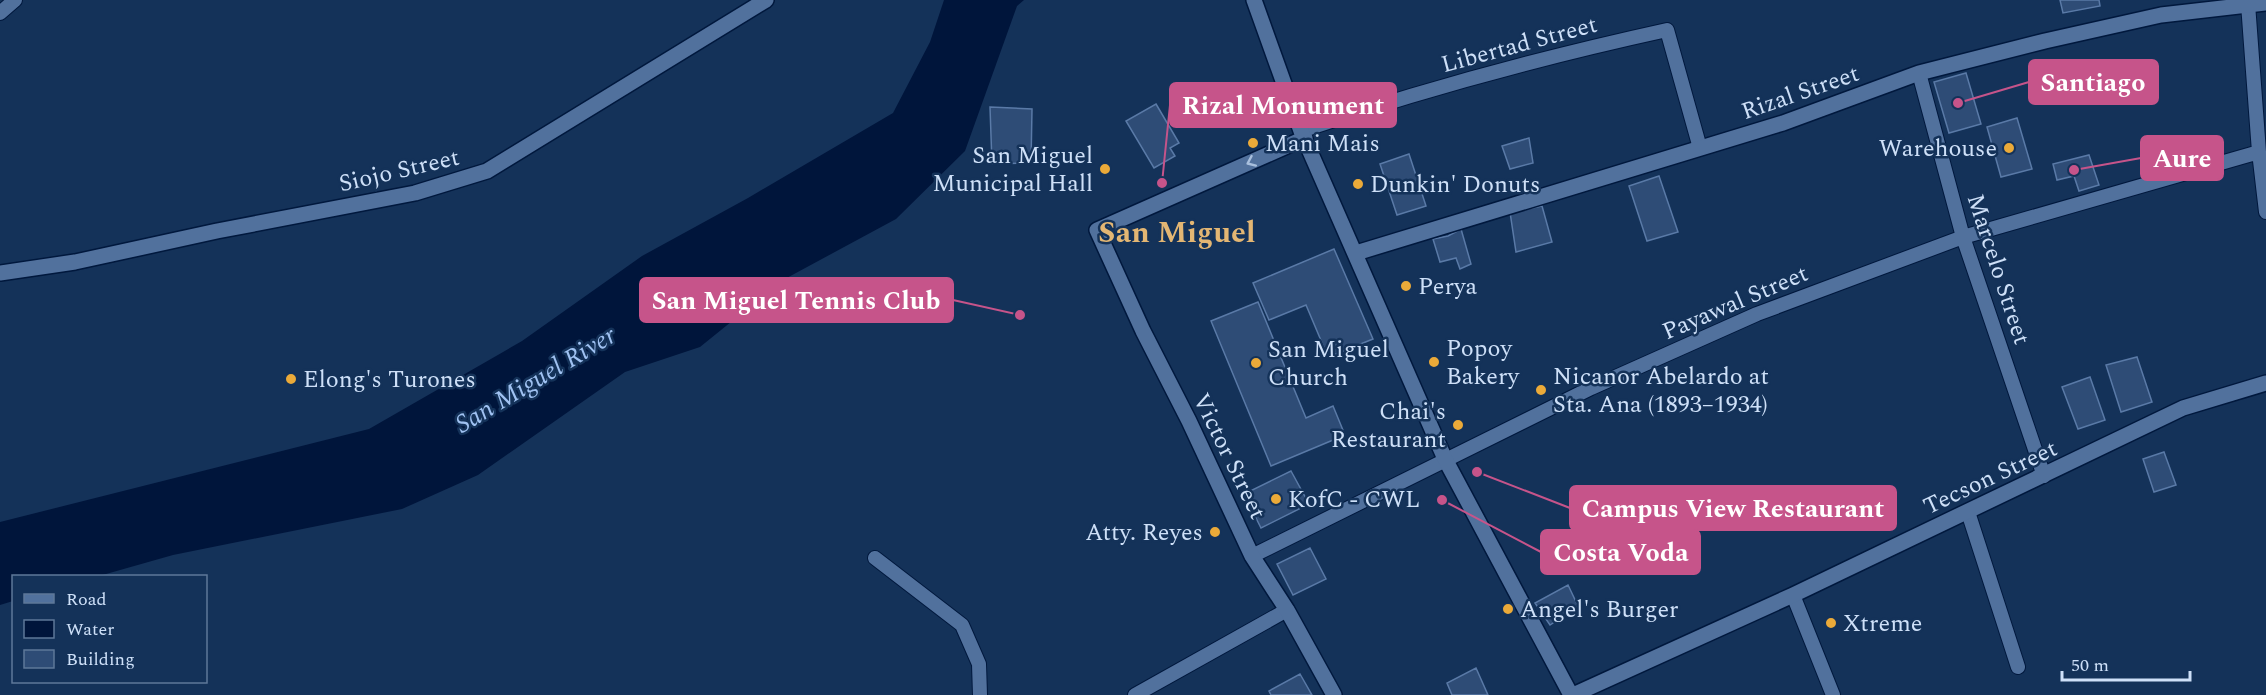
<svg xmlns="http://www.w3.org/2000/svg" width="2266" height="695" viewBox="0 0 2266 695" font-family="Spectral,serif">
	<style>
		.water { fill: #00153b }
		.building { fill: #2e4c76; stroke: #5a7aa7; stroke-width: 1.5 }
		.lines { fill: none; stroke-linecap: round; stroke-linejoin: round }
		.minor-casing { stroke: #00183d; stroke-width: 16 }
		.tertiary-casing { stroke: #00183d; stroke-width: 18 }
		.secondary-casing { stroke: #00183d; stroke-width: 18 }
		.minor { stroke: #51719d; stroke-width: 14 }
		.tertiary { stroke: #51719d; stroke-width: 15 }
		.secondary { stroke: #51719d; stroke-width: 15 }
		.oneway { stroke: #a8bfdd }
		.poi-dot { fill: #ebaa39; stroke: #143259; stroke-width: 2 }
		.labels { text-anchor: middle; stroke-width: 5; stroke-linejoin: round; paint-order: stroke }
		.street-label { font-size: 24px; fill: #cee0f8; stroke: #143259 }
		.poi-label { font-size: 24px; fill: #cee0f8; stroke: #143259; text-anchor: start }
		.water-label { font-size: 26px; font-style: italic; fill: #a0c2f2; stroke: #143259 }
		.district-label { font-size: 30px; font-weight: bold; fill: #e3b673; stroke: #143259 }
		.leader { fill: none; stroke: #c6548a; stroke-width: 2 }
		.callout-dot { fill: #c6548a; stroke: #143259; stroke-width: 2 }
		.callout { fill: #c6548a; stroke: #c6548a; stroke-width: 2 }
		.callout-label { font-size: 26px; text-anchor: middle; font-weight: bold; fill: #fff }
	</style>
	<rect width="100%" height="100%" fill="#143259"/>
	<path class="water" d="M944,0H1024L1017,6L965,151L896,219L783,280L700,347L625,372L478,475L402,509L173,555L99,576H14L13,601L0,605V522L369,429L522,341L642,256L748,198L893,113L930,42Z"/>
	<path class="building" d="M2060,0H2099L2100,6L2063,13Z
		M1966,73L1981,124L1949,133L1934,82Z
		M1156,104L1179,143L1170,148L1175,156L1154,168L1126,121Z
		M990,107L1032,109L1031,163L992,164Z
		M2017,118L2032,169L2001,177L1987,127Z
		M1529,138L1533,163L1510,169L1502,146Z
		M1409,154L1426,206L1397,215L1380,164Z
		M2089,155L2099,185L2079,191L2074,176L2057,180L2053,164Z
		M1659,176L1678,232L1647,241L1629,186Z
		M1542,206L1552,242L1516,252L1510,212Z
		M1461,229L1471,264L1460,269L1456,258L1440,262L1433,239L1448,236Z
		M1334,249L1373,339L1328,357L1306,305L1269,320L1253,283Z
		M1258,302L1306,418L1333,406L1345,435L1271,466L1211,321Z
		M2137,357L2152,402L2121,412L2106,365Z
		M2090,377L2105,420L2078,429L2062,387Z
		M2164,452L2176,485L2154,492L2143,459Z
		M1291,471L1309,504L1261,528L1244,494Z
		M1310,548L1326,579L1293,595L1277,564Z
		M1568,585L1578,606L1550,625L1535,603Z
		M1476,668L1488,695H1452L1447,683Z
		M1300,674L1312,695H1271L1269,691Z"/>
	<g class="lines">
		<defs>
			<path id="minor" d="M2248,4L2259,152L2266,212
				M0,13L15,0
				M1919,73L1963,237L2044,476
				M1301,131C1421,90 1544,57 1667,30L1700,148
				M1968,512L2018,667
				M1252,556L1591,388L1757,314L1963,237L2259,152
				M875,558L962,625L979,664L980,695
				M1793,595L1833,695
				M1135,695L1287,610"/>
			<path id="tertiary" d="M1305,138L1097,230L1143,331L1189,421L1252,556L1287,610L1334,695
				M0,273L75,262L217,231L415,193L487,171L766,0
				M1573,695L1793,595L2183,408L2266,383"/>
			<path id="secondary" d="M1254,0L1301,131L1445,459L1571,695
				M1356,253L1783,123L1919,73L2045,41L2161,15L2266,3"/>
		</defs>
		<use href="#minor" class="minor-casing"/>
		<use href="#tertiary" class="tertiary-casing"/>
		<use href="#secondary" class="secondary-casing"/>
		<use href="#minor" class="minor"/>
		<use href="#tertiary" class="tertiary"/>
		<use href="#secondary" class="secondary"/>
	</g>
	<defs><path id="oneway-chevron" d="M-2-3.5L2.5 0L-2 3.5" fill="none" stroke-width="1.6" stroke-linecap="round" stroke-linejoin="round" transform="scale(1.5)"/></defs>
	<use class="oneway" href="#oneway-chevron" transform="translate(1251 162) rotate(156)"/>
	<g class="poi-dot">
		<circle cx="1253" cy="143" r="6"/>
		<circle cx="2009" cy="148" r="6"/>
		<circle cx="1105" cy="169" r="6"/>
		<circle cx="1358" cy="184" r="6"/>
		<circle cx="1406" cy="286" r="6"/>
		<circle cx="1434" cy="362" r="6"/>
		<circle cx="1256" cy="363" r="6"/>
		<circle cx="291" cy="379" r="6"/>
		<circle cx="1541" cy="390" r="6"/>
		<circle cx="1458" cy="425" r="6"/>
		<circle cx="1276" cy="499" r="6"/>
		<circle cx="1215" cy="532" r="6"/>
		<circle cx="1508" cy="609" r="6"/>
		<circle cx="1831" cy="623" r="6"/>
	</g>
	<g class="labels">
		<g class="street-label">
			<text transform="translate(1519 44) rotate(-15)" y="8">Libertad Street</text>
			<text transform="translate(1800 92) rotate(-19)" y="8">Rizal Street</text>
			<text transform="translate(399 170) rotate(-13)" y="8">Siojo Street</text>
			<text transform="translate(1999 269) rotate(72)" y="8">Marcelo Street</text>
			<text transform="translate(1735 302) rotate(-23)" y="8">Payawal Street</text>
			<text transform="translate(1230 456) rotate(64)" y="8">Victor Street</text>
			<text transform="translate(1990 477) rotate(-25)" y="8">Tecson Street</text>
		</g>
		<g class="poi-label">
			<text x="1265" y="151">Mani Mais</text>
			<text x="1997" y="156" text-anchor="end">Warehouse</text>
			<text x="1093" y="163" text-anchor="end">San Miguel<tspan x="1093" dy="28">Municipal Hall</tspan></text>
			<text x="1370" y="192">Dunkin' Donuts</text>
			<text x="1418" y="294">Perya</text>
			<text x="1446" y="356">Popoy<tspan x="1446" dy="28">Bakery</tspan></text>
			<text x="1268" y="357">San Miguel<tspan x="1268" dy="28">Church</tspan></text>
			<text x="1553" y="384">Nicanor Abelardo at<tspan x="1553" dy="28">Sta. Ana (1893–1934)</tspan></text>
			<text x="303" y="387">Elong's Turones</text>
			<text x="1446" y="419" text-anchor="end">Chai's<tspan x="1446" dy="28">Restaurant</tspan></text>
			<text x="1288" y="507">KofC - CWL</text>
			<text x="1203" y="540" text-anchor="end">Atty. Reyes</text>
			<text x="1520" y="617">Angel's Burger</text>
			<text x="1843" y="631">Xtreme</text>
		</g>
		<g class="water-label">
			<text transform="translate(535 379) rotate(-31)" y="9">San Miguel River</text>
		</g>
		<g class="district-label">
			<text x="1177" y="242">San Miguel</text>
		</g>
	</g>
	<path class="leader" d="M1958 103L2029 82M1162 183L1170 105M2074 170L2141 158M1020 315L953 300M1477 472L1570 508M1442 500L1541 552"/>
	<g class="callout-dot">
		<circle cx="1958" cy="103" r="6"/>
		<circle cx="1162" cy="183" r="6"/>
		<circle cx="2074" cy="170" r="6"/>
		<circle cx="1020" cy="315" r="6"/>
		<circle cx="1477" cy="472" r="6"/>
		<circle cx="1442" cy="500" r="6"/>
	</g>
	<g class="callout">
		<rect x="2029" y="60" width="129" height="44" rx="6"/>
		<rect x="1170" y="83" width="226" height="44" rx="6"/>
		<rect x="2141" y="136" width="82" height="44" rx="6"/>
		<rect x="640" y="278" width="313" height="44" rx="6"/>
		<rect x="1570" y="486" width="326" height="44" rx="6"/>
		<rect x="1541" y="530" width="159" height="44" rx="6"/>
	</g>
	<g class="callout-label">
		<text x="2093" y="91">Santiago</text>
		<text x="1283" y="114">Rizal Monument</text>
		<text x="2182" y="167">Aure</text>
		<text x="796" y="309">San Miguel Tennis Club</text>
		<text x="1733" y="517">Campus View Restaurant</text>
		<text x="1621" y="561">Costa Voda</text>
	</g>
	<rect x="12" y="575" width="195" height="108" fill="#143259" stroke="#5e7899" stroke-width="1.5"/>
	<rect x="24" y="594" width="30" height="9" fill="#51719d" stroke="#5e7899" stroke-width="1.5"/>
	<text x="66" y="605" font-size="18" fill="#cee0f8">Road</text>
	<rect x="24" y="620" width="30" height="18" fill="#00153b" stroke="#5e7899" stroke-width="1.5"/>
	<text x="66" y="635" font-size="18" fill="#cee0f8">Water</text>
	<rect x="24" y="650" width="30" height="18" fill="#2e4c76" stroke="#5e7899" stroke-width="1.5"/>
	<text x="66" y="665" font-size="18" fill="#cee0f8">Building</text>
	<path d="M2062 671v9h128v-9" fill="none" stroke="#cee0f8" stroke-width="3"/>
	<text x="2071" y="671" font-size="18" fill="#cee0f8" stroke="#143259" stroke-width="4.5" paint-order="stroke">50 m</text>
</svg>
